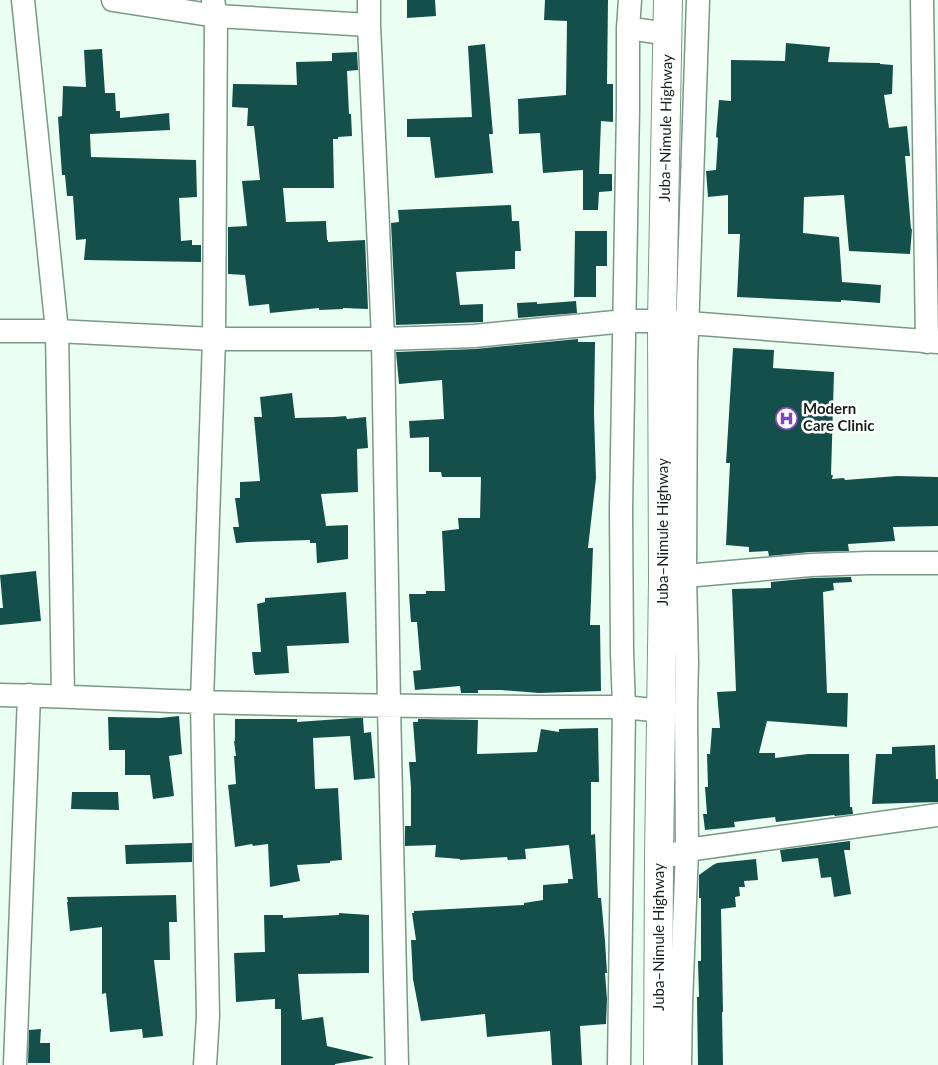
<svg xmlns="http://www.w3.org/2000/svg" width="938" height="1065" viewBox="0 0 938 1065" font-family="Lato,sans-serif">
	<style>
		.building { fill: #154f4b }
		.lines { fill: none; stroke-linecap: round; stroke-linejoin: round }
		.street-casing { stroke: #799986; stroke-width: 25 }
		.primary-casing { stroke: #799986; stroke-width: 30 }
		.street { stroke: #fff; stroke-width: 22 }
		.primary { stroke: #fff; stroke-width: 28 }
		.labels { text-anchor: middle; stroke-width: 5; stroke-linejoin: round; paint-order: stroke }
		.street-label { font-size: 15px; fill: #15211a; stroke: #fff }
		.poi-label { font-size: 15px; font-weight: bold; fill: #15211a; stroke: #fff; text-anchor: start }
	</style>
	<rect width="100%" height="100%" fill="#eafff2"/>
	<path class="building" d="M407,0H435L436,16L407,18Z
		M545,0H608L607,84H613V122L601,121L599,174H612V191L599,192L598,210H583V170L543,173L540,133L519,134L518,99L566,95L567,21L544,20Z
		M786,43L830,47L828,62L880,63V64L893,65L892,94L884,95L889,128L907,126L910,156H905L911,229H912L910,254L849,251L844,195L804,197L803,233L839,237L842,282L881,285L880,303L841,300V302L737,297L740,234H728V195L708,197L706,171L716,170L718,138L716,137L719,100L731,101V60L785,61Z
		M485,44L493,134H489L493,173L435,178L430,137H407V119L472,117L468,46Z
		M102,49L105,93H115L116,111H120V118L169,113L170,130L90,134L91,157L196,160L197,197L179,198L181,241L192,240V245H201V262L84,260L86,239L76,240L73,196H67L65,175H62L58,117L62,116L63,86L86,87L84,50Z
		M357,52L358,70L347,71L349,114H351L352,136L338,137V139H333L334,188H283L286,222L326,221L327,240H328V242L365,240L368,309L343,308V309L319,310V308L270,313L269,304L249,306L245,275L228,274V227L247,226L242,181L260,180L254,126H247L248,108L232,107L233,84L297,85L296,62L332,61V53Z
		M511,205L512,221H519L521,251H515V269L456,272L460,305L483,304V322L396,325L391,223L399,222L398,210Z
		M575,231H607V266H596V297H574Z
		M576,301L577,313L518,318L517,303L537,302V304Z
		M578,339V342H595L594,414L596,478L588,548H593L590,625H600L601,691L539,693L501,690H478V693H461L460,686L415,690L413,671L421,670L417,622H411L409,594H426V591H445L442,531L459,529L458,518H480L481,477H442L441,472H429V437L410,438L409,421L444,419L442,380L399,384L396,352L475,349Z
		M733,348L774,350L773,368L834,372L831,475H833L832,479L844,478L845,480L897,476L938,477V526L893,527L895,541L848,544L849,551L810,552L769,556L768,551L749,552V547L726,545L730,463H726Z
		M292,393L295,418L334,417L346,416L347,419L366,417L368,448L357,449L358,492L321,494L326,526L348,525V559L317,563L316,543H310V540L248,542L236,543L233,527H239L235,498H240V482L260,481L254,417H262L260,397Z
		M36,571L41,621L0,625V608H3L0,575Z
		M851,577L852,582L833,583L834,590L823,592L827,693H848L847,727L767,721L759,753H775V758L808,754H849L850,807H852L853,814L835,816L834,815L776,822L775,817L734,822L735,827L705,830L703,814H707L705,787H708L707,754H710L712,728H720L717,692L736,691L732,589L771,588V582L812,578Z
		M346,592L349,643L287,646L289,673L255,675V673H254L252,652H261L257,604L265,602V598Z
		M179,716L182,754L169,756L174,796L153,799L150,775H125V750H109L108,717L160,718Z
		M354,718H363L364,733L371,732L375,778L354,780L350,736L313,738L315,789L338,788L342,860L330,861V863L297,865L300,881L270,887L268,844L253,846L252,844L235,847L228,785L236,784L234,756H236L234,741H235V719H297V722Z
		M418,719L478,720L477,754L537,752L541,729L559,732V729L598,728L599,782H591V835L595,834L598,898H601L605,941L607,973H605L607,999L606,1024L580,1026L582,1065H552L550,1031L487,1037L485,1014L421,1021L413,979L411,940H416L412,913H414V911L524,905V903L543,900V885L568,883V879H573L569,845L525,849L526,859L508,860L507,857L460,860V859L435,857L436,845L405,846V826H411V788L409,762H416L413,722H418Z
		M935,745L936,779H938V802L872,804L876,754H892V747Z
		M72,792H118L119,810L71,809Z
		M850,841V850H844L851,894L834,897L831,877L821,878L818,858L782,862L780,850Z
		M192,843V862L126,864L125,845Z
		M756,859L758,880L744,881L745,887H739L740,896L735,897L736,907L721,909L723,1012H722L723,1065H698L697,997H699L698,961H701V898H699V875L713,865L717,863Z
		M176,895L177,922H169L170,960H154L163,1036L143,1038L142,1029L110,1032L106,993L102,994V927L70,931L67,902H68L67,897Z
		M339,913L369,915V973L298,974L302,1020L323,1017L327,1046L373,1057V1058L335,1064V1065H281V1009H275V999L236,1002L234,953L265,952L264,915H283V918L339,915Z
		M41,1029L40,1043H50V1063H28L29,1030Z"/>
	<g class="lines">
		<defs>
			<path id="street" d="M23,0L57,331L63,696
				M113,0L216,16L369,25
				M369,0V25L383,339L389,706L397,1065
				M922,0L927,342
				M628,28L667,34
				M0,331H57L214,339H383L474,336L625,321H662L938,342
				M670,579L685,576L811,565L868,563H938
				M0,695C68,696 136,700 204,702C344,706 484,707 624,707L662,711
				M672,855L687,850L938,815
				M15,1065L29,695
				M205,1065L208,1016L202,702L214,339L216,16L213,0
				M619,1065L624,707L622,652L621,510L628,108V28L630,0
				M680,1065L681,1004L687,850L686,708L687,662L685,576L686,363L698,0"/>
			<path id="primary" d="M658,1065L659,858L663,580L662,321L668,0"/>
		</defs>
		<use href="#street" class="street-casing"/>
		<use href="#primary" class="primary-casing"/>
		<use href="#street" class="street"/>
		<use href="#primary" class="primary"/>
	</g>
	<defs>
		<symbol id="hospital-ring" viewBox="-11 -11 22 22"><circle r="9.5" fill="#fff" stroke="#8147bd" stroke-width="1.5"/><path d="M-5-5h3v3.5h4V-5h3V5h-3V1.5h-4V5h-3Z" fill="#8147bd"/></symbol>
	</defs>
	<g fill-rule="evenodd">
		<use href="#hospital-ring" x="774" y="406" width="25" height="25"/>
	</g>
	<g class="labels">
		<g class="street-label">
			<text transform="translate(666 128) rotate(-89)" y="5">Juba–Nimule Highway</text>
			<text transform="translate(663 532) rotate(-90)" y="5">Juba–Nimule Highway</text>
			<text transform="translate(659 937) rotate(-90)" y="5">Juba–Nimule Highway</text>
		</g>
		<g class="poi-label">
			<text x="803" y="414">Modern<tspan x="803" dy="17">Care Clinic</tspan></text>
		</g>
	</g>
</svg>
